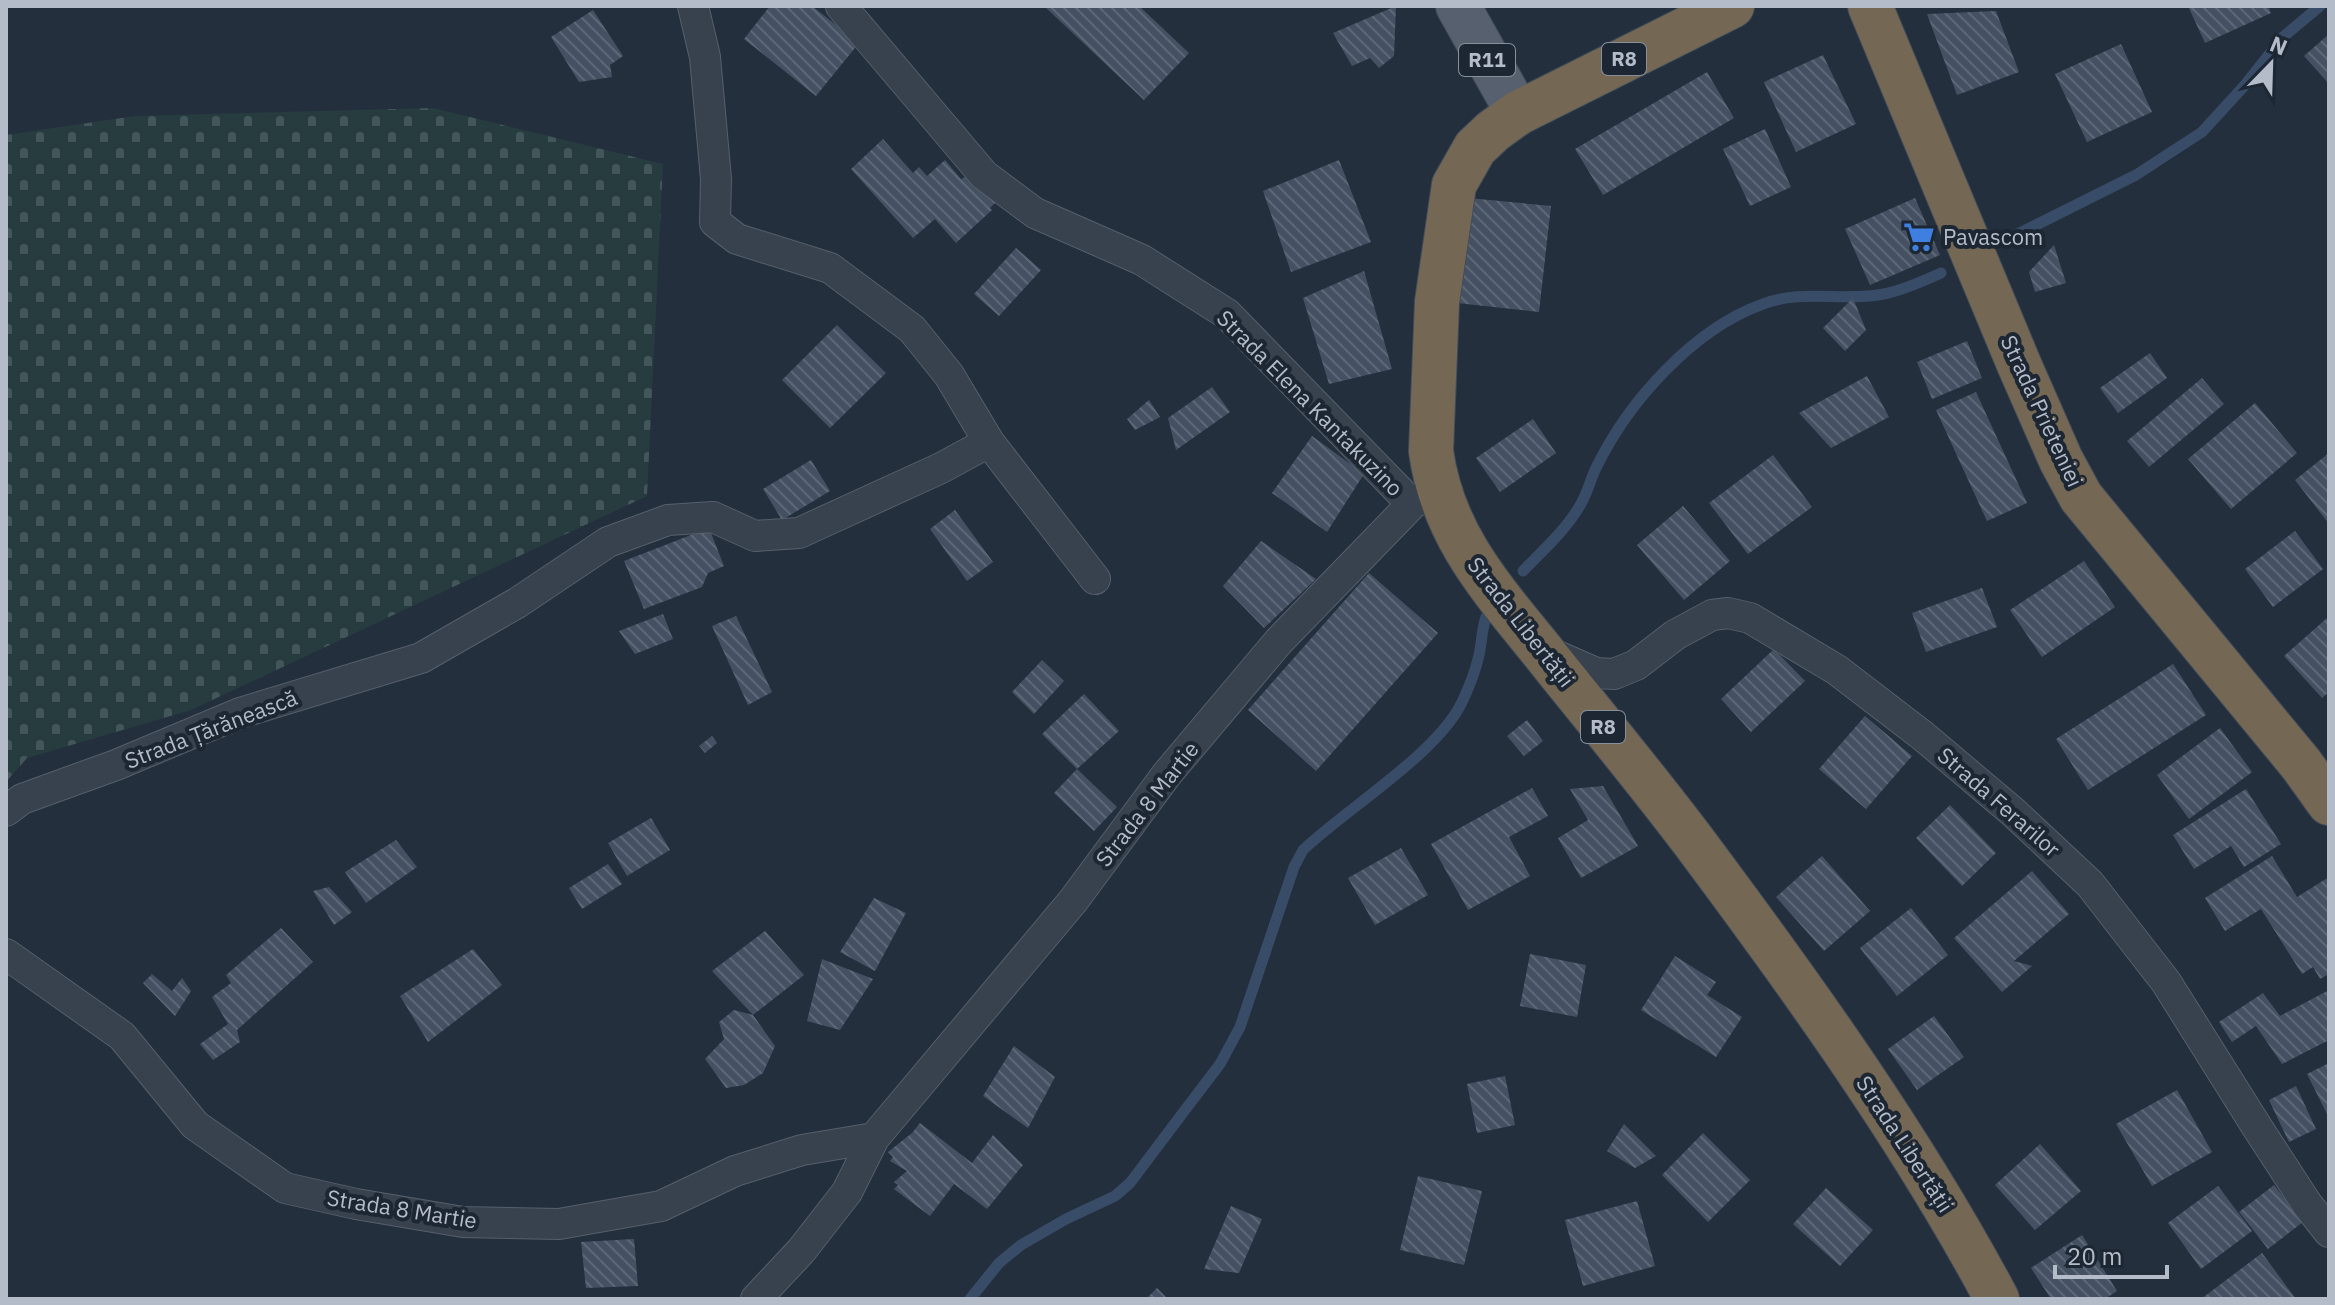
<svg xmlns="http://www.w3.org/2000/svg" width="2335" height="1305" viewBox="0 0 2335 1305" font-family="'IBM Plex Sans',sans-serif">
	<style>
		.cemetery { fill: url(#cemetery-stones) }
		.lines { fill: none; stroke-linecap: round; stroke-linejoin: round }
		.stream { stroke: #394c67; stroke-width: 11 }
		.building { fill: url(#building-back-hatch) }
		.street-casing { stroke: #565f6c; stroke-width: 32 }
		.primary-casing { stroke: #414a57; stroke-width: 46 }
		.highway-casing { stroke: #434c59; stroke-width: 46 }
		.street { stroke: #38414e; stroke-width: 30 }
		.primary { stroke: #56606e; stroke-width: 44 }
		.highway { stroke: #746855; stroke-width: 44 }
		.labels { text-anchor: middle; stroke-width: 8; stroke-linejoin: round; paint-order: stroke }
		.shield { fill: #1d2633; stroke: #878f9c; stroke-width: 2 }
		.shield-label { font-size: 20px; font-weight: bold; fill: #b4bcc9 }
		.poi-label { font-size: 22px; fill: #b4bcc9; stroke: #1d2633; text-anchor: start }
		.street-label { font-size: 22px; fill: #b4bcc9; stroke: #1d2633 }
	</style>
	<defs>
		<pattern id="cemetery-stones" width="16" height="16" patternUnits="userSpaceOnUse" patternTransform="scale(2)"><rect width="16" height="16" fill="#263c3f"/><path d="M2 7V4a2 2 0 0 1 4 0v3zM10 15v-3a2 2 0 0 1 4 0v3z" fill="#435659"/></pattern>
		<pattern id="building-back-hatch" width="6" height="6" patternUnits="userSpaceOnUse" patternTransform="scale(2)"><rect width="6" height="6" fill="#455162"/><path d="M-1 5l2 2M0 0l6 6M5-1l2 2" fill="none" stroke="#5d6877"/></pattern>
	</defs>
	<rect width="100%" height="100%" fill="#242f3e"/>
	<path class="cemetery" d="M433,108L663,164L647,496L191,710L27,758L6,782V135L135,116Z"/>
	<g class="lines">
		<path class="stream" d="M2006,240L2136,175L2202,132L2245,85L2283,37L2320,6
			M1523,571C1542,551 1565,531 1579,507C1587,495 1590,480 1596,468C1628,402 1693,329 1763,304C1803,289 1843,302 1884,294C1904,290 1923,281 1941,273
			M970,1299L999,1263L1021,1245L1066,1219L1115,1196L1130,1183L1182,1114L1220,1064L1240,1027L1294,867L1303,850C1347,808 1440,752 1463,700C1469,687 1475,672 1478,659C1482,645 1481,632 1486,617"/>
	</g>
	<path class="building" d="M770,6H812L859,43L816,96L744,39Z
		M1044,6H1139L1189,53L1144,100Z
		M1396,6L1394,56L1379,68L1370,58L1352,66L1333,33Z
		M2188,6H2268L2271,13L2205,43Z
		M593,10L623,56L610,65L612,77L579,82L551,37Z
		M1996,11L2019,72L1957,95L1927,14Z
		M2329,34V84L2304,56Z
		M2121,44L2152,112L2087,142L2055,74Z
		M1823,55L1856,124L1796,152L1764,82Z
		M1707,72L1734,118L1603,195L1575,149Z
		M1765,129L1791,187L1750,206L1723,149Z
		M883,139L913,173L919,167L927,176L945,160L961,179L973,173L997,201L990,208L992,210L956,243L935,219L913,238L851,169Z
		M1339,160L1371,242L1291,272L1263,191Z
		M1468,198L1551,206L1539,312L1457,303Z
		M1915,198L1940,255L1870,285L1845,229Z
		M2054,245L2066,283L2035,292L2029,272Z
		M1016,248L1041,270L999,316L974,294Z
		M1364,271L1392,369L1329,384L1303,298Z
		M1853,298L1866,330L1845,351L1823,328Z
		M837,325L886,373L830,428L782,380Z
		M1967,341L1982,378L1932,399L1917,362Z
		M2150,353L2167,378L2118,413L2100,388Z
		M1867,376L1889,417L1831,448L1799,413Z
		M2202,378L2224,404L2149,467L2127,441Z
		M1212,387L1230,412L1176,450L1168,418Z
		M1976,392L2027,503L1987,521L1936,410Z
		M1149,400L1160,417L1135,430L1127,419Z
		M2255,403L2297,453L2231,509L2188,459Z
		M1533,419L1556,453L1500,492L1476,458Z
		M1312,436L1364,474L1327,532L1272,493Z
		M2329,453V524L2295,480Z
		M1773,455L1812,507L1748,554L1709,503Z
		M811,460L830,491L782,520L763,489Z
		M1683,506L1730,561L1684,600L1637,545Z
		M955,510L993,562L967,581L930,529Z
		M709,528L724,566L708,573L702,587L644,609L624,561Z
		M2295,531L2323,569L2273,607L2245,569Z
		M1261,541L1316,579L1264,628L1223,586Z
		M2084,561L2115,607L2042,657L2010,610Z
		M1369,573L1438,633L1316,771L1248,710Z
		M1982,588L1997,627L1926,652L1912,613Z
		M663,614L673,639L635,654L619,631Z
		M736,616L772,692L748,705L712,626Z
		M2327,618L2329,620V692L2322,698L2284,656Z
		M1774,649L1805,681L1751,732L1721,699Z
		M1042,660L1064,681L1034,714L1012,692Z
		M2173,664L2206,715L2088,790L2056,739Z
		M1084,694L1119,731L1077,769L1042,734Z
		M1865,716L1912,756L1866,809L1819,769Z
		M1527,720L1543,741L1524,756L1507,736Z
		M2220,728L2252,772L2189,819L2157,775Z
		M712,736L717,743L705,753L699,746Z
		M1077,769L1117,807L1094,831L1054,793Z
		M1603,786L1638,846L1581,878L1558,838L1588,820L1570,789Z
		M1532,788L1548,816L1509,837L1530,876L1468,910L1431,844Z
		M2246,789L2281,844L2244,867L2231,846L2194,869L2173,835Z
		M1950,805L1996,853L1962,886L1916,838Z
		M651,818L670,850L627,876L608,843Z
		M396,840L417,867L366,903L345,872Z
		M1401,848L1428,895L1375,925L1348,878Z
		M1822,856L1870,911L1824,951L1776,897Z
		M2272,856L2297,897L2329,877V974L2320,979L2313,967L2302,974L2261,909L2225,931L2205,898Z
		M608,864L622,884L582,909L569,888Z
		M2032,871L2069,914L2014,961L2032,966L2002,992L1954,938Z
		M329,887L352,912L334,925L313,891Z
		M874,898L906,913L875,971L840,952Z
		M1911,908L1948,955L1897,996L1860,948Z
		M281,928L313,962L237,1030L240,1042L213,1060L200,1044L228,1024L212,997L231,983L226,975Z
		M765,931L804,975L753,1015L712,971Z
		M473,949L502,985L428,1042L400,996Z
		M1530,954L1586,965L1577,1017L1520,1006Z
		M1675,956L1716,982L1707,995L1742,1017L1716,1057L1641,1010Z
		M822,959L873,979L840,1030L807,1021Z
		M152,974L172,991L182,978L191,991L175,1016L143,983Z
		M2329,990V1040L2282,1064L2256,1026L2232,1042L2219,1022L2263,993L2280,1016Z
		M734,1010L753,1015L775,1046L763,1073L744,1085L726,1088L705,1059L724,1039L719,1022Z
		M1934,1016L1964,1057L1917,1090L1888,1049Z
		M1014,1046L1055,1077L1028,1128L983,1096Z
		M2329,1063V1118L2307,1074Z
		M1505,1076L1515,1125L1477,1133L1467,1084Z
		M2296,1086L2316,1129L2289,1142L2269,1100Z
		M2177,1090L2212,1152L2152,1186L2116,1124Z
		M920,1123L972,1163L993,1135L1023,1165L987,1209L954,1184L930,1216L894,1189L898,1185L894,1182L907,1171L890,1161L893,1157L888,1152L912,1133Z
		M1624,1124L1656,1156L1635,1168L1607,1151Z
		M1703,1133L1750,1180L1708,1222L1662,1175Z
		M2040,1144L2081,1191L2035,1230L1995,1185Z
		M1418,1176L1482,1191L1464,1265L1400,1250Z
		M2274,1185L2303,1222L2268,1249L2239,1212Z
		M2218,1186L2252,1231L2201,1269L2168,1223Z
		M1826,1188L1873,1230L1840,1266L1793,1224Z
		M1637,1201L1655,1266L1583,1286L1565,1220Z
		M1231,1206L1262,1219L1239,1273L1204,1269Z
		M2082,1235L2117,1291L2105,1299H2051L2031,1268Z
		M634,1239L638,1286L586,1288L581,1242Z
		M2262,1253L2296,1299H2201Z
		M1157,1288L1168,1299H1146Z"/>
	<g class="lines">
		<defs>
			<path id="street" d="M693,6L705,57L716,179L715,222L737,239L830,268L912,329L949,375L989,442L1095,579
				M841,6L984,175L1035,213L1142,260L1227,314L1412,504
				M1548,652L1596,673L1614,674L1636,665L1675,635L1712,615L1728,613L1750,618L1837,670L1923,736L2013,812L2090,884L2166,982L2257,1127L2307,1204L2329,1232
				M6,811L22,799L116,765L240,713L421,658L517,603L608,542L668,520L713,517L755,536L799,533L941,468L989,442
				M6,954L122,1036L195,1125L285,1188L356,1204L463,1222L559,1224L661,1206L735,1171L802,1150L874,1138
				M756,1299L801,1251L847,1192L874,1138L1073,901L1167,774L1279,641L1412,504L1437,487"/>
			<path id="primary" d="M1458,6L1518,113"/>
			<path id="highway" d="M1732,6L1518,113L1493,131L1475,148L1454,185L1437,302L1431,451C1443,540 1498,595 1551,662C1599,722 1648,781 1694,842C1803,988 1911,1138 1997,1299
				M1870,6L2018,362L2061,460L2081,497L2301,764L2329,803"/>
		</defs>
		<use href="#street" class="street-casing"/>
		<use href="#primary" class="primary-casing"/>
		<use href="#highway" class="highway-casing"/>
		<use href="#street" class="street"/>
		<use href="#primary" class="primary"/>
		<use href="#highway" class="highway"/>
	</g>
	<defs>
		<symbol id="supermarket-bare" viewBox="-9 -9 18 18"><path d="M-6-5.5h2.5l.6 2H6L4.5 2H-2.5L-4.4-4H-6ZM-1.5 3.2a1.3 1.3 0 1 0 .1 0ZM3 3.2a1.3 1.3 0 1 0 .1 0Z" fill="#3f7fe0" stroke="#1d2633" stroke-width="2.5" paint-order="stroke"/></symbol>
	</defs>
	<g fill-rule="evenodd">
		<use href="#supermarket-bare" x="1897" y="215" width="44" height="44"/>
	</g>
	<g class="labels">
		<g class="shield">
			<rect x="1602" y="43" width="44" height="32" rx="6"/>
			<rect x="1459" y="44" width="56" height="32" rx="6"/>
			<rect x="1581" y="711" width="44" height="32" rx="6"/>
		</g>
		<g class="shield-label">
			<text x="1624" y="66">R8</text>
			<text x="1487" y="67">R11</text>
			<text x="1603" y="734">R8</text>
		</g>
		<g class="poi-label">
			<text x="1943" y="245">Pavascom</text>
		</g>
		<g class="street-label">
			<text transform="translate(1310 403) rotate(45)" y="8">Strada Elena Kantakuzino</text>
			<text transform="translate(2042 411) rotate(65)" y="8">Strada Prieteniei</text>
			<text transform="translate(1521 622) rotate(52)" y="8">Strada Libertății</text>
			<text transform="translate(211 729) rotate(-21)" y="8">Strada Țărănească</text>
			<text transform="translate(1999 802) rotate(41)" y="8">Strada Ferarilor</text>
			<text transform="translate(1147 804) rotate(-52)" y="8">Strada 8 Martie</text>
			<text transform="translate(1905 1144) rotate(57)" y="8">Strada Libertății</text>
			<text transform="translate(402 1209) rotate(9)" y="8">Strada 8 Martie</text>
		</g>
	</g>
	<rect width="2335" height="1305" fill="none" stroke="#b4bcc9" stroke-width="16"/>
	<g transform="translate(2271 64) rotate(23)" stroke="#1d2633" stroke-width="6" paint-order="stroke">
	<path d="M0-6L14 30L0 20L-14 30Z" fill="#b4bcc9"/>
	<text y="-12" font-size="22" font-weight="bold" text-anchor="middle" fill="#b4bcc9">N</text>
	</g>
	<path d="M2055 1265v12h112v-12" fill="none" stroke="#b4bcc9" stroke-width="4"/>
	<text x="2067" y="1265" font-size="24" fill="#b4bcc9" stroke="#1d2633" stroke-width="6" paint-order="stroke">20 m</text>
</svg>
